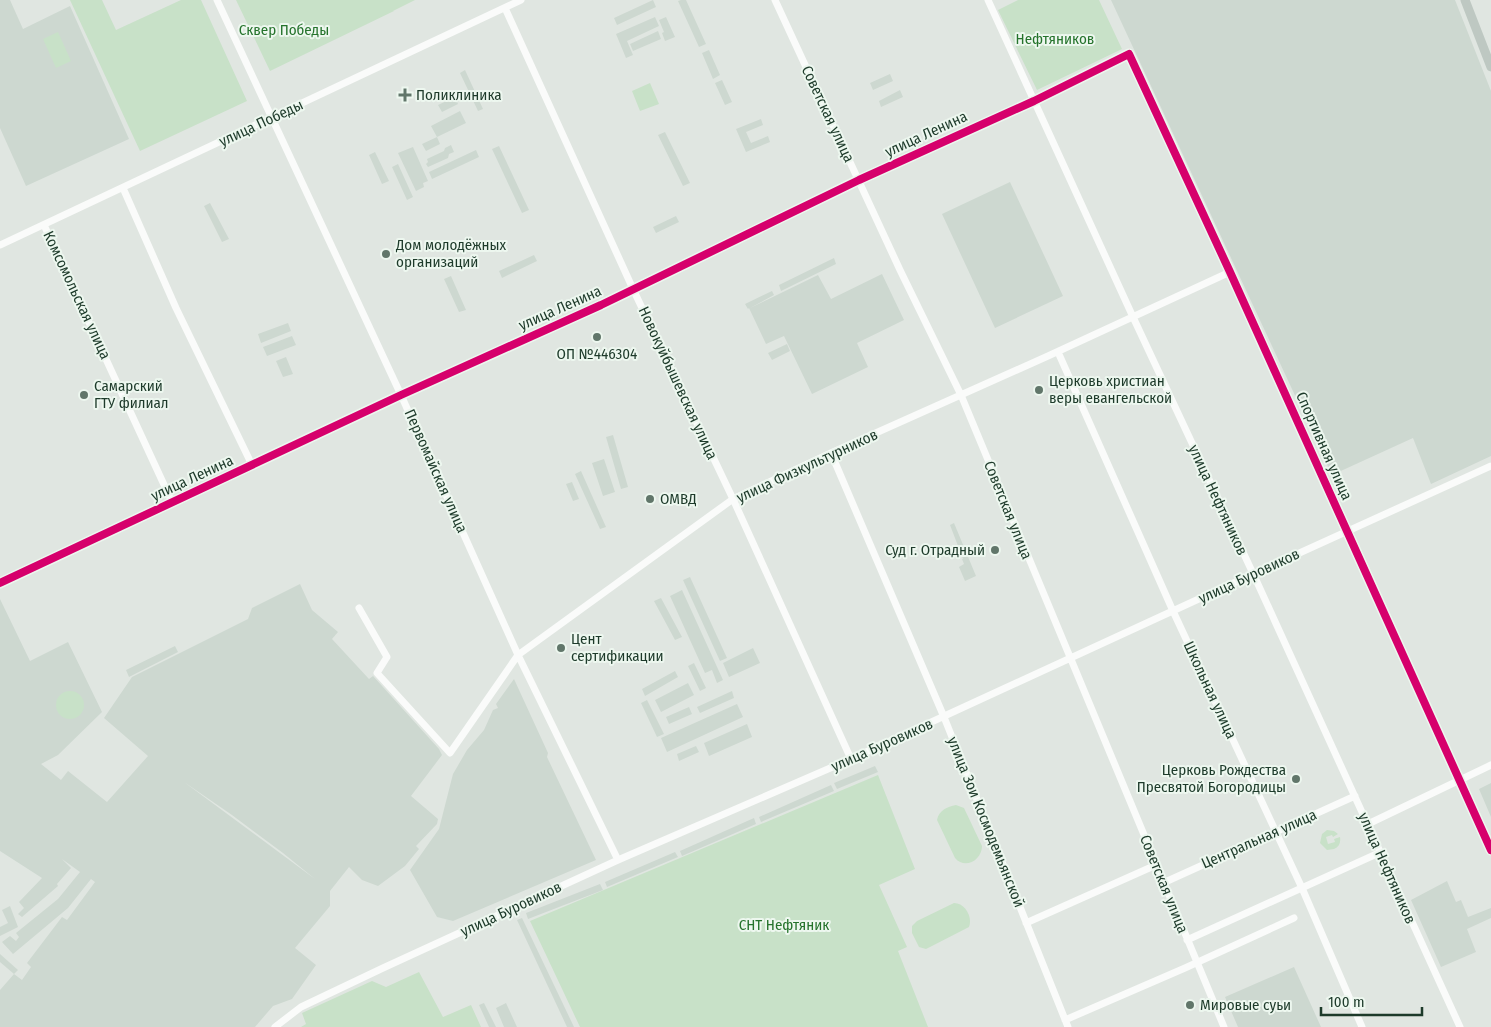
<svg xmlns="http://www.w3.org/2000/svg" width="1491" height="1027" viewBox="0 0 1491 1027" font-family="'Fira Sans Condensed',sans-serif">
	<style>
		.built { fill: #cdd8d0; fill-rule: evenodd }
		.green { fill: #c8e1c8 }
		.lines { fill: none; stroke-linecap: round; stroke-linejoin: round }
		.minor { stroke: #fafbfa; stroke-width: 7 }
		.major { stroke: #bec8c2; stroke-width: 9 }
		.cycleway-casing { stroke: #edf7ef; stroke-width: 11 }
		.cycleway { stroke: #d6006c; stroke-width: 8 }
		.poi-dot { fill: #61766a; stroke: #edf7ef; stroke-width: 2 }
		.labels { text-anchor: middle; stroke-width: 4; stroke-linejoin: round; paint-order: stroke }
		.park-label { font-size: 15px; fill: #25732c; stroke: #edf7ef }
		.poi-label { font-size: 15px; fill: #1d3a2a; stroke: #edf7ef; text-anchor: start }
		.street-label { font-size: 15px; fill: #1d3a2a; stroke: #edf7ef }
	</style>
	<rect width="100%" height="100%" fill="#e0e6e1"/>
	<path class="built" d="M0,0H10L23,29L70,6L129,139L26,186L0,128Z
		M653,0L656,7L617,25L614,18Z
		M681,0H686L706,44L699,47L678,1Z
		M1111,0H1455L1491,91V456L1431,484L1413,438L1332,475Z
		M655,17L659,26L627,41L633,55L626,58L616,34Z
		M666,17L675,37L665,41L662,33L664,32L659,20Z
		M658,31L661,39L633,51L630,44Z
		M709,50L720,75L713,79L702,53Z
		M465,70L483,109L478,111L460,73Z
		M890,74L893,81L873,90L870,83Z
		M722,80L732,102L725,105L715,83Z
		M900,90L903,97L881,107L879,101Z
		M455,97L458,104L442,112L438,105Z
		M460,111L466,123L437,137L440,144L426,151L422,144L437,137L431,126Z
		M761,119L763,125L746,132L751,143L768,136L770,142L746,152L736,129Z
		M665,132L690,183L683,186L658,135Z
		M451,145L454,152L449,154L448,158L428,167L426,164L428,162L427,159L444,151L445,148Z
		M499,146L529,210L522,213L492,149Z
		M413,147L428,181L423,183L424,187L416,191L398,153Z
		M476,150L479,157L432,179L429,172Z
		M375,152L389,181L382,184L369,155Z
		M398,164L413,197L407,200L392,167Z
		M1010,182L1063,296L995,328L942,214Z
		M210,203L229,239L222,242L204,206Z
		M676,216L679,222L656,233L653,227Z
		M534,255L537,261L502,278L499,271Z
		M834,258L836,264L781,291L779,285Z
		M882,274L904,320L857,343L868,367L812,394L784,336L766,344L749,308L748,309L745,304L772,291L774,295L750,308L818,275L831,299Z
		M451,276L466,310L459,312L444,279Z
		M288,323L291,331L261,343L258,334Z
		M292,336L296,345L267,356L263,347Z
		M787,344L790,351L772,360L768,353Z
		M286,357L293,374L283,377L276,361Z
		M613,435L628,487L621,489L606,437Z
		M604,459L615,492L603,496L592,463Z
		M581,471L606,527L600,529L575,474Z
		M572,482L579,499L573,501L566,484Z
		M954,523L976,576L965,581L959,567L964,564L962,559H963L950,525Z
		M690,577L727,658L720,661L683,580Z
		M300,584L312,610L338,632L332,639L369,679L373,676L439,749L442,755L411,796L438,819L437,824L416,846L419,849L405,866L378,886L362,880L349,867L330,891V906L295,948L316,965L292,999L273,1006L255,1027H0V990L14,974L0,962V954L18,970L14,974L22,980L31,967L27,963L62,917L67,920L95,882L91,879L68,908L13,954L2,942L10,936L16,941L19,937L16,933L58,899L80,872L62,859L71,868L57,884L58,886L22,917L18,914L24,908L19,902L42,878L0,851V599L30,661L68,642L102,712L58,755L41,764L61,780L68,771L107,802L148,756L104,718L132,677L248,619L252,608ZM184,782L232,815L283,853L315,879Z
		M682,590L723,680L717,683L712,670L705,673L670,596Z
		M661,598L682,637L675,640L654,601Z
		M175,646L178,652L129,677L126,670Z
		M753,648L760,663L729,677L723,663Z
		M694,663L706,688L700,691L688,666Z
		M675,671L678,677L645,696L642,689Z
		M514,679L548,753L547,757L596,860L453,921L437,917L410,870L439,829L453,774L467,750L484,730L493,710L498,708L496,704Z
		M688,683L694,695L661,712L655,700Z
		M732,691L734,698L700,713L697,707Z
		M647,700L664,734L657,737L641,703Z
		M737,704L743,717L667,752L661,738Z
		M689,707L692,714L669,724L666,717Z
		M747,724L752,737L709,756L704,743Z
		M696,746L699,752L679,761L677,754Z
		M875,766L878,772L837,789L834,783Z
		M1491,783V817L1479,789Z
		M831,785L834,791L761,822L759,817Z
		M754,818L756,824L682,856L680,851Z
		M675,852L678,857L607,887L605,882Z
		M1447,881L1456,902L1461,900L1468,917L1491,908V918L1467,929L1476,952L1441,967L1411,900Z
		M600,884L603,890L528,919L526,913Z
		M10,906L18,927L0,936V927L8,923L2,910Z
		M522,918L574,1027H567L517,920Z
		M1294,967L1321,1027H1238L1225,997Z
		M484,1003L496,1027H489L479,1005Z
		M506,1003L517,1027H504L496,1008Z"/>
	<path class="green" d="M70,0H102L116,30L181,0H201L247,101L140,151Z
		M236,0H415L393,11H394L270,71Z
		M1018,0H1099L1122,49L1037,90L998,10Z
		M58,32L71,61L56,68L43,39Z
		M650,83L659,104L640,111L632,91Z
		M56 705a14 14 0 1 1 28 0a14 14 0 1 1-28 0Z
		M878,775L915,869L879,885L907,947L898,951L928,1027H580L530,921Z
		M956,805L964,808L982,846C982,860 965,870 955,858L937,820C939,810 947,807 956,805Z
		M1327,830L1334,831L1338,834L1333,837L1332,835L1326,837L1328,844L1335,842L1334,839L1340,837C1341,843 1339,847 1334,849L1327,850L1320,843L1322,834Z
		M954,903C965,903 973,917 969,927L930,947L926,949L919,947L912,933V926L917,921Z
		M419,972L443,1017L471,1005L481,1027H301L306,1024L302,1013L372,981L386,987Z"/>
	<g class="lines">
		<path class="minor" d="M217,0L401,395L518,655L618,860
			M775,0L900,270L961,395L1224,1027
			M988,0L1133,317L1257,582L1460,1027
			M505,8L633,289L733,499L851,759
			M123,188L176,308L252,465
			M44,225L172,502
			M0,245L521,0
			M1058,352L1173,611L1302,888L1362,1027
			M831,453L944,717L1068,1027
			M0,583L401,395L601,305L859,180L1034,101L1129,54L1230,272L1491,850
			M359,608L387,657L377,673L450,753L518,655L733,499L831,453L1048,356L1230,272
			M1368,824L1491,765
			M1163,883L1355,796
			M1026,923L1156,865
			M1187,940L1381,852
			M1065,1020L1185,968L1294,918
			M275,1027L301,1007L383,968L618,860L851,759L1253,574L1491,466"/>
		<path class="major" d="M1465,0L1491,67"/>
		<defs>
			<path id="cycleway" d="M0,583L401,395L601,305L859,180L1034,101L1129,54L1230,272L1491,850"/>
		</defs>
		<use href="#cycleway" class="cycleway-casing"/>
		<use href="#cycleway" class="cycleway"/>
	</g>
	<g class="poi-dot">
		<path d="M402.5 87.5h5v5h5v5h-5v5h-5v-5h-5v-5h5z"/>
		<circle cx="386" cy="254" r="5"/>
		<circle cx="597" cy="337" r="5"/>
		<circle cx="1039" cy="390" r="5"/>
		<circle cx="84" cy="395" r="5"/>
		<circle cx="650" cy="499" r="5"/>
		<circle cx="995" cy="550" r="5"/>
		<circle cx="561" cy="648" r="5"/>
		<circle cx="1296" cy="779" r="5"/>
		<circle cx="1190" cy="1005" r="5"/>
	</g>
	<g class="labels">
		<g class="park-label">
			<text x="284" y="35">Сквер Победы</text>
			<text x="1055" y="44">Нефтяников</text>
			<text x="784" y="930">СНТ Нефтяник</text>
		</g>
		<g class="poi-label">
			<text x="416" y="100">Поликлиника</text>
			<text x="396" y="250">Дом молодёжных<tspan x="396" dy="17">организаций</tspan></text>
			<text x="597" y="359" text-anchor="middle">ОП №446304</text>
			<text x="1049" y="386">Церковь христиан<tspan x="1049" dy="17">веры евангельской</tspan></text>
			<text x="94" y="391">Самарский<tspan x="94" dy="17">ГТУ филиал</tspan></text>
			<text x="660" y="504">ОМВД</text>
			<text x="985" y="555" text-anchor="end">Суд г. Отрадный</text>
			<text x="571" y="644">Цент<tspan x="571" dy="17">сертификации</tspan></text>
			<text x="1286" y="775" text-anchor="end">Церковь Рождества<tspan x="1286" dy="17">Пресвятой Богородицы</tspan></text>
			<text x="1200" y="1010">Мировые суьи</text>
		</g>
		<g class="street-label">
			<text transform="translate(828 114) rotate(65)" y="5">Советская улица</text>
			<text transform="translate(261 123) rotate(-25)" y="5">улица Победы</text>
			<text transform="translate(926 134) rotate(-25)" y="5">улица Ленина</text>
			<text transform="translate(77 295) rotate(65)" y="5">Комсомольская улица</text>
			<text transform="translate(560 308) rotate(-24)" y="5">улица Ленина</text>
			<text transform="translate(678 383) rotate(65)" y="5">Новокуйбышевская улица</text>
			<text transform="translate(1324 446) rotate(66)" y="5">Спортивная улица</text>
			<text transform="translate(807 466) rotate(-25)" y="5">улица Физкультурников</text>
			<text transform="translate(436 471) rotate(66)" y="5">Первомайская улица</text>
			<text transform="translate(192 478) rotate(-25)" y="5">улица Ленина</text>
			<text transform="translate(1218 500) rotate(65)" y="5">улица Нефтяников</text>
			<text transform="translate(1008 510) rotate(68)" y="5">Советская улица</text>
			<text transform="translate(1249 576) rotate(-25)" y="5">улица Буровиков</text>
			<text transform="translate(1210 690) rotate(65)" y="5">Школьная улица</text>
			<text transform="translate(882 745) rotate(-24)" y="5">улица Буровиков</text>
			<text transform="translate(986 822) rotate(68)" y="5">улица Зои Космодемьянской</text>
			<text transform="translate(1259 839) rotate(-24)" y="5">Центральная улица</text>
			<text transform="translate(1387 868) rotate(66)" y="5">улица Нефтяников</text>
			<text transform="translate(1164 884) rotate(68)" y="5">Советская улица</text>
			<text transform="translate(511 909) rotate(-25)" y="5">улица Буровиков</text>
		</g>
	</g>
	<path d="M1321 1007v8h101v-8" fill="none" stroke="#1d3a2a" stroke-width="2.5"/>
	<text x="1328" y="1007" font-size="15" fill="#1d3a2a" stroke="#edf7ef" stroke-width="4" paint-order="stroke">100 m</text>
</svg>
